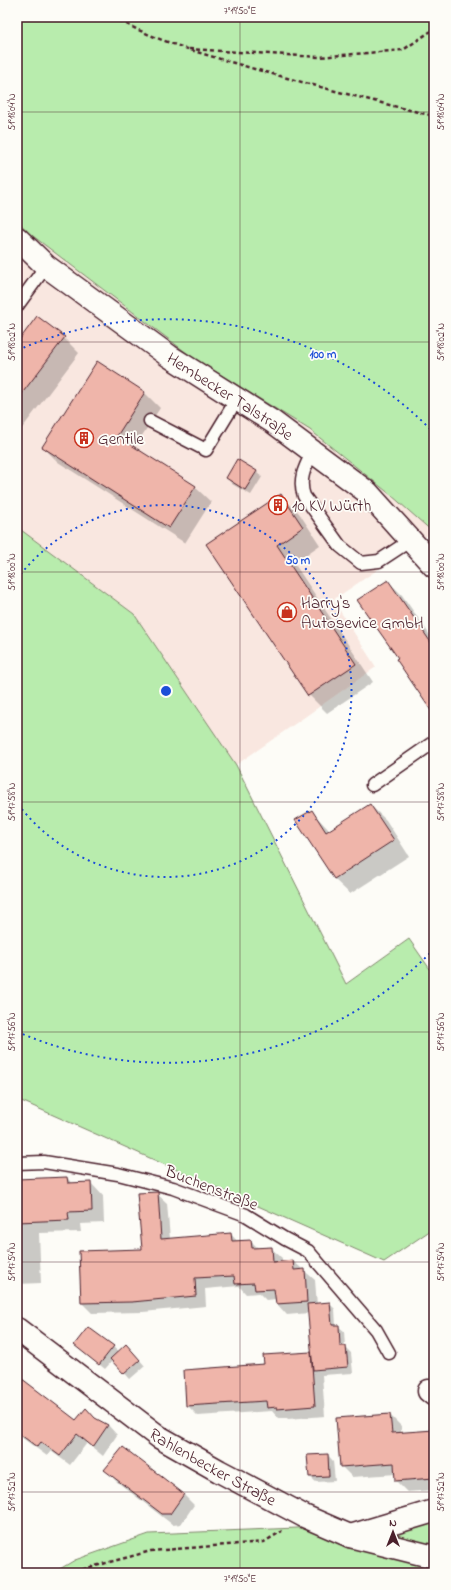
<svg xmlns="http://www.w3.org/2000/svg" width="451" height="1590" viewBox="0 0 451 1590" font-family="'Indie Flower',sans-serif">
	<style>
		.built { fill: #f9e7e0 }
		.green { fill: #b8ecad; stroke: #81866c }
		.shadow { fill: #0003 }
		.building { fill: #efb5aa; stroke: #4a1f2b }
		.lines { fill: none; stroke-linecap: round; stroke-linejoin: round }
		.service-casing { stroke: #4a1f2b; stroke-width: 15 }
		.minor-casing { stroke: #4a1f2b; stroke-width: 25 }
		.tertiary-casing { stroke: #4a1f2b; stroke-width: 25 }
		.path { stroke: #4a1f2b; stroke-width: 2.5; stroke-dasharray: 4 3; stroke-linecap: butt }
		.service { stroke: #fdfcf7; stroke-width: 12 }
		.minor { stroke: #fdfcf7; stroke-width: 22 }
		.tertiary { stroke: #fdfcf7; stroke-width: 22 }
		.ticks { fill: none; stroke: #4a1f2b; stroke-width: 1; stroke-opacity: 0.45 }
		.ring { fill: none; stroke: #1d4ed8; stroke-width: 2; stroke-dasharray: 2 4 }
		.labels { text-anchor: middle; stroke-width: 3.5; stroke-linejoin: round; paint-order: stroke }
		.street-label { font-size: 17px; fill: #4a1f2b; stroke: #fdfcf7 }
		.poi-label { font-size: 17px; fill: #4a1f2b; stroke: #fdfcf7; text-anchor: start }
		.centre { fill: #1d4ed8; stroke: #fdfcf7; stroke-width: 2 }
		.ring-label { font-size: 12px; text-anchor: middle; font-weight: bold; fill: #1d4ed8; stroke: #fdfcf7; stroke-width: 3.5; stroke-linejoin: round; paint-order: stroke }
		.neatline { fill: none; stroke: #4a1f2b; stroke-width: 1.5 }
		.ticks-label { font-size: 10px; text-anchor: middle; fill: #4a1f2b }
	</style>
	<rect width="100%" height="100%" fill="#fdfcf7"/>
	<filter id="ink" filterUnits="userSpaceOnUse"><feTurbulence type="fractalNoise" baseFrequency=".025" numOctaves="2"/><feDisplacementMap in="SourceGraphic" scale="8" xChannelSelector="R" yChannelSelector="G"/><feConvolveMatrix kernelMatrix="1 2 1 2 8 2 1 2 1" color-interpolation-filters="sRGB"/></filter>
	<g filter="url(#ink)">
		<path class="built" d="M17,220L29,233L192,357L310,430L391,495L433,532L333,600L376,667L236,765L134,614L17,527Z"/>
		<path class="green" d="M17,17H434V533L391,495L310,430L192,357L29,233L17,220Z
			M17,527L134,614L236,765L346,984L409,939L434,975V1228L384,1262L17,1099Z
			M434,1518V1573H53L75,1560L149,1534L297,1528Z"/>
		<path class="shadow" d="M64,338L79,353L17,435V344Z
			M97,363L145,393L160,408L134,448L195,487L211,502L185,543L58,462L43,447Z
			M256,472L262,477L251,495L232,484L227,478Z
			M281,496L299,513L320,545L294,563L373,682L327,713L309,695L208,544Z
			M388,581L402,595L434,641V713L400,658Z
			M370,805L386,820L409,856L350,894L334,879L311,811L330,831Z
			M67,1178L73,1184L91,1183L103,1196L104,1223L80,1224L81,1232L39,1233L41,1283L17,1284V1180Z
			M156,1193L167,1203L170,1239L231,1234L238,1242L251,1241L258,1248H271L282,1258V1262L293,1261L315,1280L317,1305L329,1303L335,1309L336,1326H338L344,1331L345,1347L351,1353L353,1373L322,1375L325,1416L288,1419L287,1418H278L272,1411L198,1416L187,1405L265,1365L311,1353L313,1355L309,1313L287,1315L277,1304L276,1299L266,1300L259,1293L246,1294L239,1286L205,1289L206,1306L143,1312L92,1313L82,1303L143,1250Z
			M75,1345L113,1347L119,1352L132,1351L145,1366L130,1379L113,1360L105,1369Z
			M17,1389L76,1422L96,1419L108,1425L117,1435L103,1456L87,1443L70,1465L51,1451L47,1456L17,1434Z
			M390,1415L401,1426V1433L434,1431V1490L407,1492L396,1481V1474L352,1477L341,1466Z
			M328,1455L333,1461L335,1481L316,1482L310,1477Z
			M106,1470L183,1494L194,1505L181,1524L173,1525L116,1481Z"/>
		<path class="building" d="M37,316L65,337L17,400V343Z
			M97,361L145,392L117,436L196,486L169,528L42,447Z
			M237,459L257,471L245,490L226,478Z
			M281,494L303,527L277,545L356,664L308,696L206,544Z
			M388,580L434,647V715L396,659L398,658L357,600Z
			M370,804L394,840L334,879L295,820L312,810L326,832Z
			M67,1177L68,1183L91,1182L92,1211L68,1212L69,1220L17,1222V1179Z
			M158,1192L161,1239L231,1233L232,1241L251,1240L252,1248L272,1247L273,1262L293,1260L294,1270L305,1269L307,1302L276,1304L274,1289L255,1290L254,1283L235,1284L234,1276L195,1278L196,1296L132,1302L81,1303L79,1251L142,1249L137,1193Z
			M330,1302L332,1325H339L340,1346H346L348,1367L313,1370L307,1304Z
			M88,1327L114,1346L99,1365L74,1345Z
			M126,1344L140,1360L124,1374L110,1359Z
			M311,1352L315,1406L277,1409V1407L267,1408L266,1401L186,1406L184,1370L264,1364L263,1355Z
			M17,1375L76,1420L86,1408L95,1418L108,1425L93,1447L77,1434L60,1456L41,1442L37,1447L17,1432Z
			M390,1414L392,1433L434,1430V1478L395,1481L394,1463L340,1467L336,1418Z
			M123,1447L184,1494L170,1514H162L104,1470Z
			M328,1454L329,1476L309,1477L307,1455Z"/>
		<g class="lines">
			<defs>
				<path id="service" d="M17,306L46,266
					M150,421L206,450L237,399
					M313,451C305,467 298,479 304,496L340,546L361,563L379,561L411,540
					M372,785L434,742
					M17,1163L44,1162L118,1174L173,1188L246,1215L285,1239L308,1251L376,1330L389,1353"/>
				<g id="minor">
					<path id="s1" d="M17,1329L159,1437L219,1471L304,1516L350,1536L434,1557"/>
					<path d="M429,1391L434,1395"/>
					<path d="M350,1536L434,1511"/>
				</g>
				<g id="tertiary">
					<path id="s2" d="M17,238L46,266L169,356L273,422L367,492L434,566"/>
				</g>
			</defs>
			<use href="#service" class="service-casing"/>
			<use href="#minor" class="minor-casing"/>
			<use href="#tertiary" class="tertiary-casing"/>
			<path class="path" d="M114,17C156,42 204,54 251,68C312,85 372,101 434,116
				M189,49L319,57L403,50L434,29
				M69,1573L151,1551L264,1542L282,1531"/>
			<use href="#service" class="service"/>
			<use href="#minor" class="minor"/>
			<use href="#tertiary" class="tertiary"/>
		</g>
	</g>
	<path class="ticks" d="M240,17V1573M17,112H434M17,342H434M17,572H434M17,802H434M17,1032H434M17,1262H434M17,1492H434"/>
	<g class="ring">
		<path d="M17 579A186 186 0 1 1 17 803"/>
		<path d="M434 949A372 372 0 0 1 18 1032M18 350A372 372 0 0 1 434 433"/>
	</g>
	<defs>
		<symbol id="building-ring" viewBox="-11 -11 22 22"><circle r="9.5" fill="#fdfcf7" stroke="#c8321e" stroke-width="1.5"/><path d="M-4-6H4V6H1V3H-1V6H-4ZM-2.5-4.3h1.7v1.8h-1.7ZM.8-4.3h1.7v1.8H.8ZM-2.5-1h1.7V.8h-1.7ZM.8-1h1.7V.8H.8Z" fill="#c8321e"/></symbol>
		<symbol id="shop-ring" viewBox="-11 -11 22 22"><circle r="9.5" fill="#fdfcf7" stroke="#c8321e" stroke-width="1.5"/><path d="M-5-2.5h2.3a2.7 3.5 0 0 1 5.4 0H5L5.5 6h-11ZM-1.5-2.5h3a1.5 2.3 0 0 0-3 0Z" fill="#c8321e"/></symbol>
	</defs>
	<g fill-rule="evenodd">
		<use href="#building-ring" x="73" y="427" width="22" height="22"/>
		<use href="#building-ring" x="267" y="494" width="22" height="22"/>
		<use href="#shop-ring" x="276" y="601" width="22" height="22"/>
	</g>
	<g class="labels">
		<g class="street-label">
			<text dy="6" stroke="none"><textPath href="#s2" startOffset="266">Hembecker Talstraße</textPath></text>
			<text transform="translate(212 1187) rotate(21)" y="6">Buchenstraße</text>
			<text dy="6" stroke="none"><textPath href="#s1" startOffset="240">Rahlenbecker Straße</textPath></text>
		</g>
		<g class="poi-label">
			<text x="98" y="444">Gentile</text>
			<text x="292" y="511">10 KV Würth</text>
			<text x="301" y="608">Harry's<tspan x="301" dy="20">Autosevice GmbH</tspan></text>
		</g>
	</g>
	<circle cx="166" cy="691" r="6" class="centre"/>
	<g class="ring-label">
		<text x="323" y="358">100 m</text>
		<text x="298" y="564">50 m</text>
	</g>
	<rect width="451" height="1590" fill="none" stroke="#fdfcf7" stroke-width="44"/>
	<g transform="translate(393 1532)" stroke="#fdfcf7" stroke-width="3" paint-order="stroke">
	<path d="M0-3L7 15L0 10L-7 15Z" fill="#4a1f2b"/>
	<text y="-6" font-size="11" font-weight="bold" text-anchor="middle" fill="#4a1f2b">N</text>
	</g>
	<rect x="22" y="22" width="407" height="1546" class="neatline"/>
	<g class="ticks-label">
		<text x="240" y="14">7°19'50"E</text>
		<text transform="translate(11 112) rotate(-90)" y="4">51°18'04"N</text>
		<text transform="translate(440 112) rotate(-90)" y="4">51°18'04"N</text>
		<text transform="translate(11 342) rotate(-90)" y="4">51°18'02"N</text>
		<text transform="translate(440 342) rotate(-90)" y="4">51°18'02"N</text>
		<text transform="translate(11 572) rotate(-90)" y="4">51°18'00"N</text>
		<text transform="translate(440 572) rotate(-90)" y="4">51°18'00"N</text>
		<text transform="translate(11 802) rotate(-90)" y="4">51°17'58"N</text>
		<text transform="translate(440 802) rotate(-90)" y="4">51°17'58"N</text>
		<text transform="translate(11 1032) rotate(-90)" y="4">51°17'56"N</text>
		<text transform="translate(440 1032) rotate(-90)" y="4">51°17'56"N</text>
		<text transform="translate(11 1262) rotate(-90)" y="4">51°17'54"N</text>
		<text transform="translate(440 1262) rotate(-90)" y="4">51°17'54"N</text>
		<text transform="translate(11 1492) rotate(-90)" y="4">51°17'52"N</text>
		<text transform="translate(440 1492) rotate(-90)" y="4">51°17'52"N</text>
		<text x="240" y="1582">7°19'50"E</text>
	</g>
</svg>
